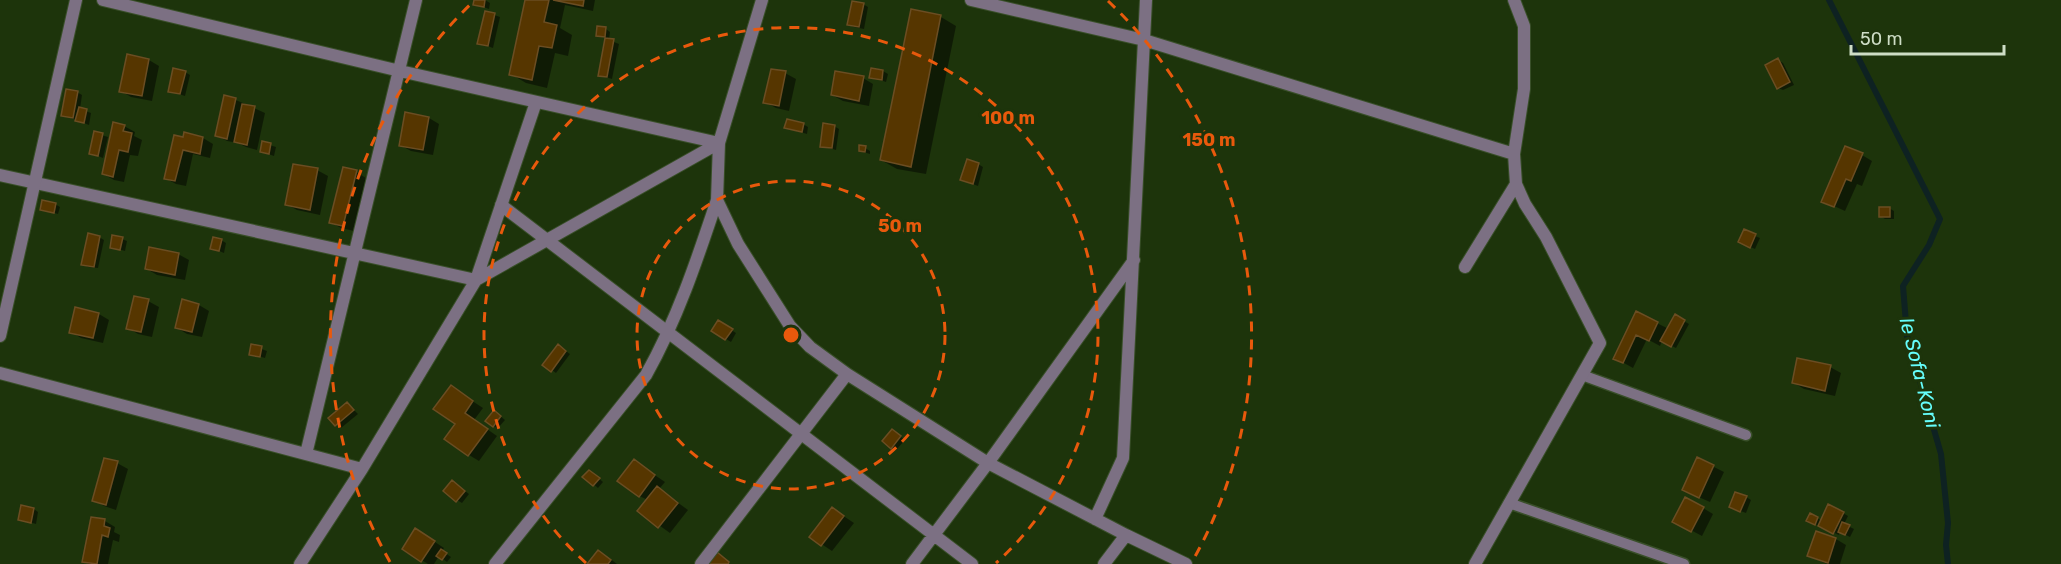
<svg xmlns="http://www.w3.org/2000/svg" width="2061" height="564" viewBox="0 0 2061 564" font-family="Rubik,sans-serif">
	<style>
		.shadow { fill: #0007 }
		.lines { fill: none; stroke-linecap: round; stroke-linejoin: round }
		.stream { stroke: #0e2222; stroke-width: 6 }
		.building { fill: #563600; stroke: #6b4d22; stroke-width: 1.5 }
		.service-casing { stroke: #394f29; stroke-width: 13 }
		.minor-casing { stroke: #394f29; stroke-width: 14 }
		.tertiary-casing { stroke: #394f29; stroke-width: 14 }
		.service { stroke: #7c7083; stroke-width: 10 }
		.minor { stroke: #7c7083; stroke-width: 12 }
		.tertiary { stroke: #7c7083; stroke-width: 12 }
		.ring { fill: none; stroke: #e8590c; stroke-width: 3; stroke-dasharray: 10 8 }
		.labels { text-anchor: middle; stroke-width: 6; stroke-linejoin: round; paint-order: stroke }
		.water-label { font-size: 20px; font-style: italic; fill: #65fefc; stroke: #1d340b }
		.centre { fill: #e8590c; stroke: #1d340b; stroke-width: 3 }
		.ring-label { font-size: 18px; text-anchor: middle; font-weight: bold; fill: #e8590c; stroke: #1d340b; stroke-width: 6; stroke-linejoin: round; paint-order: stroke }
	</style>
	<rect width="100%" height="100%" fill="#1d340b"/>
	<path class="shadow" d="M475,0H485L490,3L489,9L475,4Z
		M526,0H595L593,11L565,5L560,28L572,35L568,56L555,53L547,88L526,83L511,74Z
		M863,4L868,7L864,29L854,27L849,25Z
		M912,11L941,17L956,26L926,174L897,169L881,160Z
		M486,12L500,17L493,48L479,43Z
		M606,29L610,32L609,40L619,44L612,79L599,75L607,38L598,35Z
		M149,60L159,66L152,101L131,97L121,91Z
		M1778,60L1783,63L1794,85L1783,90L1778,88Z
		M883,71L888,74L886,82L871,77Z
		M185,72L190,75L185,96L169,91Z
		M785,73L796,79L789,111L776,108L765,102Z
		M863,78L873,84L869,106L843,101L832,95Z
		M77,92L82,95L80,109L91,113L89,125L63,115Z
		M225,97L236,100L265,113L257,150L246,147L238,143L227,141L216,135Z
		M406,114L429,118L439,124L433,155L411,151L400,145Z
		M803,124L808,127L807,134L786,128Z
		M124,126L135,132L134,136L142,140L138,156L130,155L124,182L114,180L103,174Z
		M834,126L839,129L836,150L822,146Z
		M95,133L108,137L103,158L91,153Z
		M185,134L203,138L213,144L210,158L193,154L186,186L176,184L165,178Z
		M263,143L276,147L274,156L262,152Z
		M865,148L870,151V154L860,151Z
		M1862,155L1872,161L1862,186L1857,184L1845,211L1823,201Z
		M978,164L983,167L978,186L962,180Z
		M317,170L328,176L320,215L297,210L286,204Z
		M356,172L366,178L354,231L341,228L330,222Z
		M55,204L60,207L58,214L41,209Z
		M1889,208L1894,211V219H1885L1880,216Z
		M1755,236L1760,238L1755,249L1744,244Z
		M99,237L104,240L98,268L88,267L83,264Z
		M122,239L127,241L125,251L111,247Z
		M221,240L226,243L224,253L212,248Z
		M178,254L189,260L185,280L157,275L147,269Z
		M148,301L159,307L152,337L138,334L128,328Z
		M199,305L209,311L202,337L187,334L177,328Z
		M77,308L99,314L109,320L103,343L81,338L71,332Z
		M1636,313L1669,329L1675,316L1689,324L1676,348L1662,341L1660,346L1647,339L1633,368L1615,358Z
		M719,322L736,333L731,342L713,331Z
		M253,346L267,351L265,358L251,354Z
		M563,349L570,354L556,373L552,370Z
		M1830,367L1841,373L1835,396L1804,389L1794,383Z
		M451,387L483,408L474,420L497,436L479,461L469,455Z
		M347,403L358,414L341,428L330,418Z
		M499,415L505,420L498,428L493,426Z
		M897,434L905,440L896,450L892,448Z
		M1698,459L1724,472L1710,502L1694,495Z
		M634,461L665,482L659,489L688,510L670,533L639,511L648,500L639,496Z
		M117,463L128,469L116,510L104,506L94,500Z
		M594,474L603,482L598,488L585,477Z
		M457,485L469,494L462,503L457,500Z
		M1746,497L1751,500L1746,513L1735,509Z
		M1703,508L1713,514L1702,536L1685,527Z
		M34,509L38,512L36,524L19,519Z
		M833,509L854,523L832,551L811,537Z
		M1843,513L1848,516L1844,524L1854,529L1850,537L1840,532L1839,535L1813,523L1811,515L1822,521Z
		M105,521L115,527L114,532L120,535L119,542L113,540L108,564H89L84,561Z
		M426,536L444,548L442,551L451,557L447,562L439,556L434,564H428L404,549Z
		M1836,539L1846,545L1840,564H1827L1809,556Z
		M598,552L609,558L617,564H589Z"/>
	<g class="lines">
		<path class="stream" d="M1829,0L1940,219L1929,245L1903,286L1907,336L1941,454L1948,523L1946,545L1948,564"/>
	</g>
	<path class="building" d="M474,0H485L484,7L473,5Z
		M525,0H549L544,22L557,25L552,48L539,46L532,80L509,75Z
		M553,0H584L583,6Z
		M852,1L864,3L859,27L847,25Z
		M911,9L941,15L911,167L880,160Z
		M485,11L495,13L488,46L477,44Z
		M597,26L606,27L605,37L596,36Z
		M605,38L614,39L607,77L598,76Z
		M127,54L149,59L142,96L119,92Z
		M1778,58L1790,82L1777,89L1765,65Z
		M173,68L186,71L180,94L168,92Z
		M871,68L883,70L882,80L869,78Z
		M771,69L786,71L779,106L763,103Z
		M835,71L864,76L859,101L831,95Z
		M66,89L78,91L73,118L61,116Z
		M224,95L236,98L227,139L215,136Z
		M242,104L255,106L247,145L234,142Z
		M79,107L87,109L84,123L75,121Z
		M405,112L429,117L423,150L399,146Z
		M787,119L804,123L802,132L784,128Z
		M113,122L125,125L123,131L132,133L128,152L119,150L113,177L102,174Z
		M823,123L835,125L832,148L820,147Z
		M94,131L103,133L98,156L89,154Z
		M184,132L203,137L200,154L183,150L175,181L164,179L174,135L183,137Z
		M262,141L271,143L269,154L260,152Z
		M859,145L866,146L865,152L859,151Z
		M1845,146L1863,153L1851,181L1846,179L1834,207L1821,202Z
		M967,159L979,163L973,184L960,180Z
		M293,164L318,168L310,210L285,205Z
		M343,167L357,170L343,226L329,223Z
		M42,200L56,203L54,213L40,210Z
		M1879,207H1890V217H1879Z
		M1744,229L1756,234L1750,248L1738,242Z
		M88,233L100,236L94,267L81,265Z
		M112,235L123,237L120,250L110,248Z
		M213,237L222,239L219,251L210,249Z
		M149,247L179,253L175,275L145,269Z
		M134,296L149,299L141,332L126,329Z
		M182,299L199,304L192,332L175,328Z
		M75,307L99,313L93,338L69,333Z
		M1636,311L1658,322L1649,341L1636,335L1623,363L1613,359Z
		M1675,314L1685,320L1671,347L1660,341Z
		M718,320L733,329L725,340L711,331Z
		M251,344L262,346L260,357L249,355Z
		M558,344L566,351L551,372L542,365Z
		M1797,358L1831,365L1825,391L1792,383Z
		M451,385L473,401L465,413L488,429L468,456L444,439L455,424L433,409Z
		M347,402L354,410L335,426L328,418Z
		M494,410L501,416L493,427L485,421Z
		M892,429L901,436L891,449L882,441Z
		M1697,457L1714,465L1699,498L1682,490Z
		M104,458L118,461L106,505L92,501Z
		M634,459L655,475L639,497L617,481Z
		M589,470L600,478L593,486L582,477Z
		M452,480L465,491L456,502L443,491Z
		M657,486L678,503L658,528L637,511Z
		M1735,492L1747,496L1740,512L1729,507Z
		M1685,497L1704,507L1691,532L1672,522Z
		M1828,504L1844,512L1833,534L1818,526Z
		M21,505L34,508L31,523L18,520Z
		M832,507L844,516L821,546L809,537Z
		M1810,513L1818,517L1815,525L1806,521Z
		M91,517L105,519L104,526L110,528L108,537L102,535L97,564L82,562Z
		M1842,522L1850,525L1845,535L1838,532Z
		M415,528L435,541L421,562L402,549Z
		M1816,531L1836,538L1828,563L1807,556Z
		M441,549L447,553L442,560L436,556Z
		M598,550L611,560L608,564H587Z
		M717,552L729,562L728,564H707Z"/>
	<g class="lines">
		<defs>
			<path id="service" d="M1582,375L1746,435
				M1509,503L1684,564"/>
			<path id="minor" d="M103,0L400,71L719,143L717,200L738,244L790,326L810,347L847,374L988,463L1126,535L1186,564
				M971,0L1144,40L1514,154
				M0,175L476,280L719,143L762,0
				M501,205L972,564
				M1465,267L1516,184
				M0,373L362,469
				M306,454L416,0
				M1095,519L1123,458L1146,0
				M300,564L362,469L476,280L536,102
				M495,564L646,375C677,320 697,260 717,200
				M701,564L847,374
				M912,564L988,463L1134,260
				M1104,564L1126,535
				M1475,564L1600,343L1546,237L1525,204L1516,184L1514,154L1524,89V26L1514,0"/>
			<path id="tertiary" d="M0,336L76,0"/>
		</defs>
		<use href="#service" class="service-casing"/>
		<use href="#minor" class="minor-casing"/>
		<use href="#tertiary" class="tertiary-casing"/>
		<use href="#service" class="service"/>
		<use href="#minor" class="minor"/>
		<use href="#tertiary" class="tertiary"/>
	</g>
	<g class="ring">
		<circle cx="791" cy="335" r="154"/>
		<path d="M586 563A307 307 0 1 1 996 563"/>
		<path d="M390 562A461 461 0 0 1 474 1M1108 1A461 461 0 0 1 1192 562"/>
	</g>
	<g class="labels">
		<g class="water-label">
			<text transform="translate(1920 373) rotate(76)" y="7">le Sofa-Koni</text>
		</g>
	</g>
	<circle cx="791" cy="335" r="9" class="centre"/>
	<g class="ring-label">
		<text x="1008" y="124">100 m</text>
		<text x="1209" y="146">150 m</text>
		<text x="900" y="232">50 m</text>
	</g>
	<path d="M1851 45v9h153v-9" fill="none" stroke="#ceddc6" stroke-width="3"/>
	<text x="1860" y="45" font-size="18" fill="#ceddc6" stroke="#1d340b" stroke-width="4.5" paint-order="stroke">50 m</text>
</svg>
